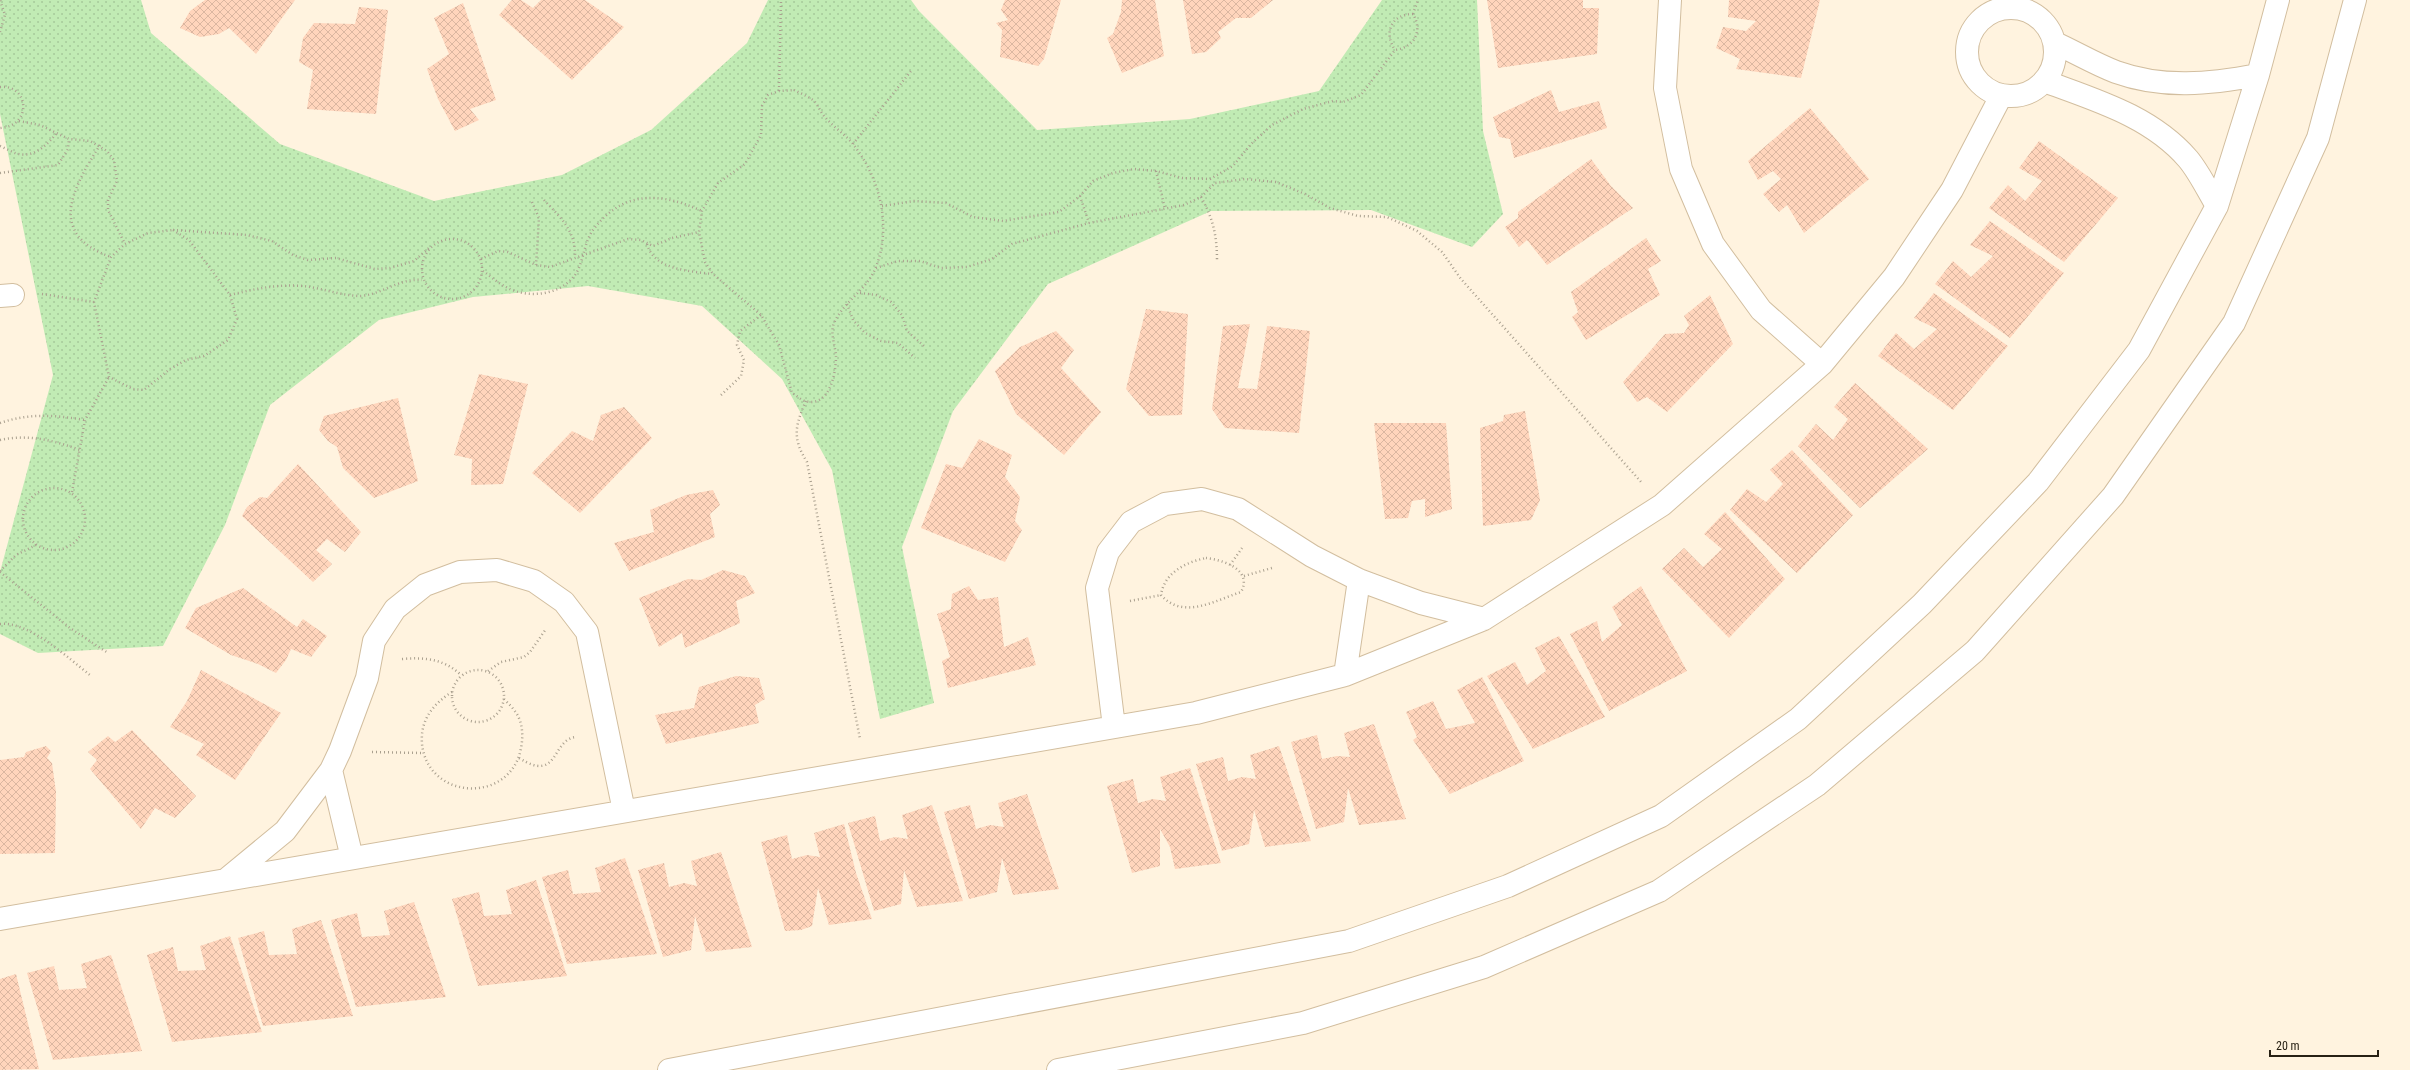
<svg xmlns="http://www.w3.org/2000/svg" width="2410" height="1070" viewBox="0 0 2410 1070" font-family="'Roboto Condensed',sans-serif">
	<style>
		.grass { fill: url(#grass-dots) }
		.building { fill: url(#building-cross-hatch) }
		.lines { fill: none; stroke-linecap: round; stroke-linejoin: round }
		.minor-casing { stroke: #d2be9f; stroke-width: 24 }
		.path { stroke: #aaa08f; stroke-width: 2.5; stroke-dasharray: 1 3; stroke-linecap: butt }
		.minor { stroke: #fff; stroke-width: 22 }
	</style>
	<defs>
		<pattern id="grass-dots" width="8" height="8" patternUnits="userSpaceOnUse"><rect width="8" height="8" fill="#c1ebb4"/><path d="M2 2h.1M6 6h.1" fill="none" stroke="#a6c99a" stroke-width="1.8" stroke-linecap="round"/></pattern>
		<pattern id="building-cross-hatch" width="8" height="8" patternUnits="userSpaceOnUse"><rect width="8" height="8" fill="#ffd5bc"/><path d="M0 0l8 8M0 8l8-8" fill="none" stroke="#dbb7a1"/></pattern>
	</defs>
	<rect width="100%" height="100%" fill="#fff3df"/>
	<path class="grass" d="M0,0H141L151,33L280,144L434,201L562,175L651,130L747,43L768,0H911L919,11L1037,130L1190,119L1319,91L1382,0H1477L1483,131L1503,214L1472,247L1371,210L1211,211L1048,284L953,411L902,547L934,703L880,719L832,470L782,379L702,306L588,286L473,297L379,320L270,405L225,525L163,646L38,653L0,634V572L53,375L0,114Z"/>
	<path class="building" d="M205,0H295L256,54L229,28L219,34L200,37L180,28L190,11Z
		M512,0H521L533,8L541,0H585L624,27L572,80L499,15Z
		M1005,0H1061L1044,59L1038,66L1000,57L1002,30L996,23L1008,20L1001,10Z
		M1122,0H1155L1164,56L1122,73L1107,38L1113,34L1121,12Z
		M1183,0H1273L1251,18H1236L1218,32L1221,38L1206,52L1192,54Z
		M1487,0H1583V8H1599L1597,54L1498,68Z
		M1729,0H1820L1801,78L1736,69L1740,59L1716,48L1723,27L1746,31L1756,21L1728,17Z
		M463,3L496,100L470,109L479,120L455,131L438,99L427,69L449,54L434,18Z
		M359,7L388,10L376,114L307,109L313,70L299,62L303,38L314,23L355,24Z
		M1551,90L1559,112L1599,101L1607,128L1514,158L1510,139L1499,137L1493,117Z
		M1810,108L1869,179L1804,233L1787,205L1779,212L1763,194L1781,179L1773,171L1758,180L1748,161Z
		M2039,141L2118,198L2064,262L1989,208L2008,185L2025,201L2042,181L2019,168Z
		M1591,159L1611,186L1633,208L1547,265L1527,240L1519,247L1505,227L1518,218V212Z
		M1990,221L2064,273L2010,338L1935,284L1953,261L1971,277L1993,256L1970,245Z
		M1646,238L1661,261L1648,269L1660,295L1586,340L1572,317L1578,312L1571,292Z
		M1934,293L2008,346L1953,410L1878,356L1896,333L1914,349L1937,329L1914,318Z
		M1710,295L1733,344L1667,412L1647,397L1637,402L1623,382L1665,334L1684,333L1689,325L1684,316Z
		M1146,309L1188,314L1182,415L1149,416L1126,389Z
		M1250,324L1238,388L1257,389L1267,326L1310,331L1299,433L1225,428L1212,409L1223,326Z
		M1056,331L1074,350L1061,368L1101,412L1064,455L1016,414L995,371L1020,347Z
		M479,374L528,384L503,484L471,485L472,459L454,455Z
		M1855,383L1928,449L1860,508L1798,446L1816,424L1833,440L1848,419L1834,407Z
		M398,398L418,481L374,498L343,468L337,447L328,441L319,430L324,416Z
		M624,407L652,438L580,513L532,473L572,431L593,441L601,415Z
		M1525,411L1540,500L1531,520L1483,526L1480,428L1503,421L1504,415Z
		M1374,423H1446L1452,509L1425,517V499L1412,501L1408,518L1385,519Z
		M979,439L1012,455L1005,477L1020,497L1015,521L1022,530L1005,562L921,528L946,464L962,468Z
		M1792,450L1853,515L1797,573L1730,510L1747,489L1766,502L1783,484L1770,470Z
		M298,464L361,532L345,552L327,539L316,550L332,564L313,582L242,516L247,507L260,497L267,498Z
		M713,490L720,505L710,514L715,537L629,571L614,543L654,532L650,510L686,495Z
		M1725,512L1785,579L1729,638L1662,569L1684,548L1703,567L1722,549L1704,534Z
		M723,570L745,576L755,593L736,601L740,623L685,648L682,633L659,647L639,598L688,579L701,580Z
		M969,586L978,600L998,597L1004,647L1028,637L1036,665L948,688L942,661L950,657L937,614L951,609L952,594Z
		M1641,586L1687,671L1609,711L1570,634L1597,621L1602,642L1622,625L1612,607Z
		M243,588L297,627L303,619L327,636L311,657L291,649L286,660L276,673L258,664L231,655L185,628L196,608Z
		M1559,636L1605,717L1533,749L1487,676L1515,662L1527,685L1546,671L1535,648Z
		M201,670L281,713L235,780L196,755L204,744L170,727L187,701Z
		M736,676L759,678L765,699L755,705L759,723L666,744L655,715L694,708L699,687Z
		M1482,677L1524,761L1450,794L1413,740L1417,737L1406,712L1433,701L1446,729L1475,723L1457,690Z
		M1374,724L1406,819L1359,825L1348,788L1344,822L1316,829L1291,742L1317,735L1322,759L1337,756L1350,757L1344,733Z
		M132,730L196,796L175,818L155,808L141,829L90,769L97,760L88,752L108,736L115,742Z
		M46,746L51,751L47,758L52,763L56,792L55,853L0,854V760L24,757L26,752Z
		M1279,746L1311,841L1265,847L1254,810L1249,844L1222,851L1196,764L1223,757L1228,781L1242,777L1256,779L1250,755Z
		M1190,768L1221,863L1175,869L1170,847L1160,829V866L1132,873L1107,786L1133,779L1138,803L1153,799L1166,801L1160,777Z
		M1027,794L1059,889L1013,895L1002,858L997,892L969,899L944,812L970,805L976,829L990,825L1004,827L998,803Z
		M932,805L963,901L917,907L904,870L901,904L874,911L848,823L875,816L880,841L895,837L908,839L902,815Z
		M844,824L856,873L872,919L829,925L818,888L812,926L801,930L785,931L761,842L787,835L792,859L807,855L820,857L814,833Z
		M721,852L752,947L706,952L695,916L691,950L663,957L638,870L664,863L669,887L684,883L697,886L691,861Z
		M625,858L657,954L567,964L542,877L568,870L573,894L601,892L595,868Z
		M536,880L567,976L478,986L452,899L479,892L484,916L512,914L506,890Z
		M414,902L446,997L356,1007L331,920L357,913L362,937L390,935L384,911Z
		M321,920L353,1016L263,1026L238,938L264,931L269,955L297,954L292,929Z
		M230,936L262,1032L172,1042L147,955L173,947L178,971L206,970L200,946Z
		M111,955L142,1051L53,1060L27,973L54,966L59,990L87,988L81,964Z
		M16,974L39,1069L0,1070V979Z"/>
	<g class="lines">
		<defs>
			<path id="minor" d="M1670,0L1665,88L1681,169L1713,244L1761,310L1822,364
				M1967 52a44 44 0 1 1 88 0a44 44 0 1 1-88 0Z
				M2055,43C2075,52 2095,64 2116,72C2163,89 2210,84 2258,75
				M2044,81C2095,100 2151,116 2188,159C2199,172 2208,191 2217,206
				M0,296L13,295
				M1345,675L1359,580
				M1114,727L1097,588L1108,552L1131,522L1165,504L1202,499L1238,509L1312,556L1359,580L1421,603L1484,619
				M331,770L352,858
				M228,878L285,831L331,770L340,751L367,678L374,641L395,609L425,585L460,572L497,570L534,581L564,602L587,632L624,811
				M0,919L1196,713L1345,675L1484,619L1662,505L1822,364L1894,277L1952,190L2001,96
				M669,1070L1349,941L1508,886L1661,816L1798,719L1922,604L2038,482L2139,350L2217,206L2258,75L2278,0
				M1058,1070L1303,1023L1484,967L1659,891L1817,785L1975,651L2113,496L2234,323L2318,138L2355,0"/>
		</defs>
		<use href="#minor" class="minor-casing"/>
		<path class="path" d="M1413,14L1418,0
			M0,32L5,15L0,0
			M0,87C29,84 33,126 0,128
			M794,90C800,93 807,96 813,100C818,104 820,112 825,117C833,127 845,134 853,144C880,178 892,226 876,267C867,290 844,301 834,323C830,333 835,345 836,356C836,373 830,408 805,401C801,400 796,395 792,393L779,345L761,315L713,274L705,262L699,232L702,211L718,183L745,164L761,135L762,106L768,95L779,91Z
			M779,91L781,0
			M19,121L40,125L69,139L90,141L107,151L114,160L117,181L108,200V210L125,244
			M853,144L911,71
			M100,145C73,188 46,234 111,257
			M0,146C5,148 10,151 15,153C33,159 46,146 56,134
			M1156,171L1165,209
			M0,173L58,165L68,149L69,139
			M1080,196L1089,223
			M1201,197C1213,218 1217,236 1217,260
			M544,200C561,218 576,231 575,257
			M532,202L539,218L536,265
			M882,206L914,201L946,203L973,217L1003,221L1059,212L1080,196L1093,181L1113,173L1134,169L1156,171L1182,178L1210,179L1233,166L1251,144L1272,125L1303,109L1333,101L1343,102L1361,95L1395,50C1415,47 1423,31 1413,14C1392,14 1383,32 1395,50
			M173,230L189,240L230,295L237,319L228,340L204,356L186,360L170,369L144,390L133,389L109,377L94,302L111,257L125,244L148,233Z
			M173,230L247,235L272,241L293,255L308,260L336,258L375,269L390,268L414,261L429,248
			M422 269a30 30 0 1 1 60 0a30 30 0 1 1-60 0Z
			M647,244C654,270 690,271 712,274
			M481,259L498,251L508,252L536,265L550,267L628,239L641,240L653,246L672,238L699,232
			M876,268L898,261H920L941,268L967,267L992,259L1012,244L1089,223L1184,205L1201,197L1215,183L1245,179L1276,182L1305,194L1330,208L1358,216L1387,217L1417,231L1442,252L1461,279L1642,483
			M483,271C490,276 498,283 506,287C529,300 565,295 578,270C584,257 585,241 593,230C623,190 660,192 702,211
			M860,293L876,295L891,302L902,315L907,331L924,346
			M42,294L94,302
			M230,295C254,289 277,284 303,286C322,288 342,296 361,296C383,294 399,278 422,280
			M847,304L853,320L865,333L881,341L898,343L915,358
			M721,395L741,376L744,360L737,345L740,331L761,315
			M806,401C795,426 792,438 807,462L860,739
			M0,423C29,413 55,415 85,420
			M0,440C28,434 53,440 80,450
			M23 519a31 31 0 1 1 62 0a31 31 0 1 1-62 0Z
			M72,492L85,420L109,377
			M1206,558C1224,560 1253,570 1241,592C1214,601 1183,620 1161,595C1164,573 1186,562 1206,558Z
			M1230,565L1242,548
			M0,571L16,555L36,545
			M0,572L70,628L108,653
			M1244,576L1272,568
			M1130,601L1161,595
			M0,624C29,621 68,658 90,675
			M402,659C425,657 444,659 461,675
			M452 696a26 26 0 1 1 52 0a26 26 0 1 1-52 0Z
			M488,671L501,662L524,657L530,652L546,629
			M452,692C433,704 420,720 422,744C428,801 511,804 521,748C523,738 523,726 518,716C515,710 509,704 504,699
			M372,752L423,753
			M519,758C560,784 551,738 577,737"/>
		<use href="#minor" class="minor"/>
	</g>
	<path d="M2270 1050v6h108v-6" fill="none" stroke="#272014" stroke-width="2"/>
	<text x="2276" y="1050" font-size="12" fill="#272014" stroke="#fff3df" stroke-width="3" paint-order="stroke">20 m</text>
</svg>
